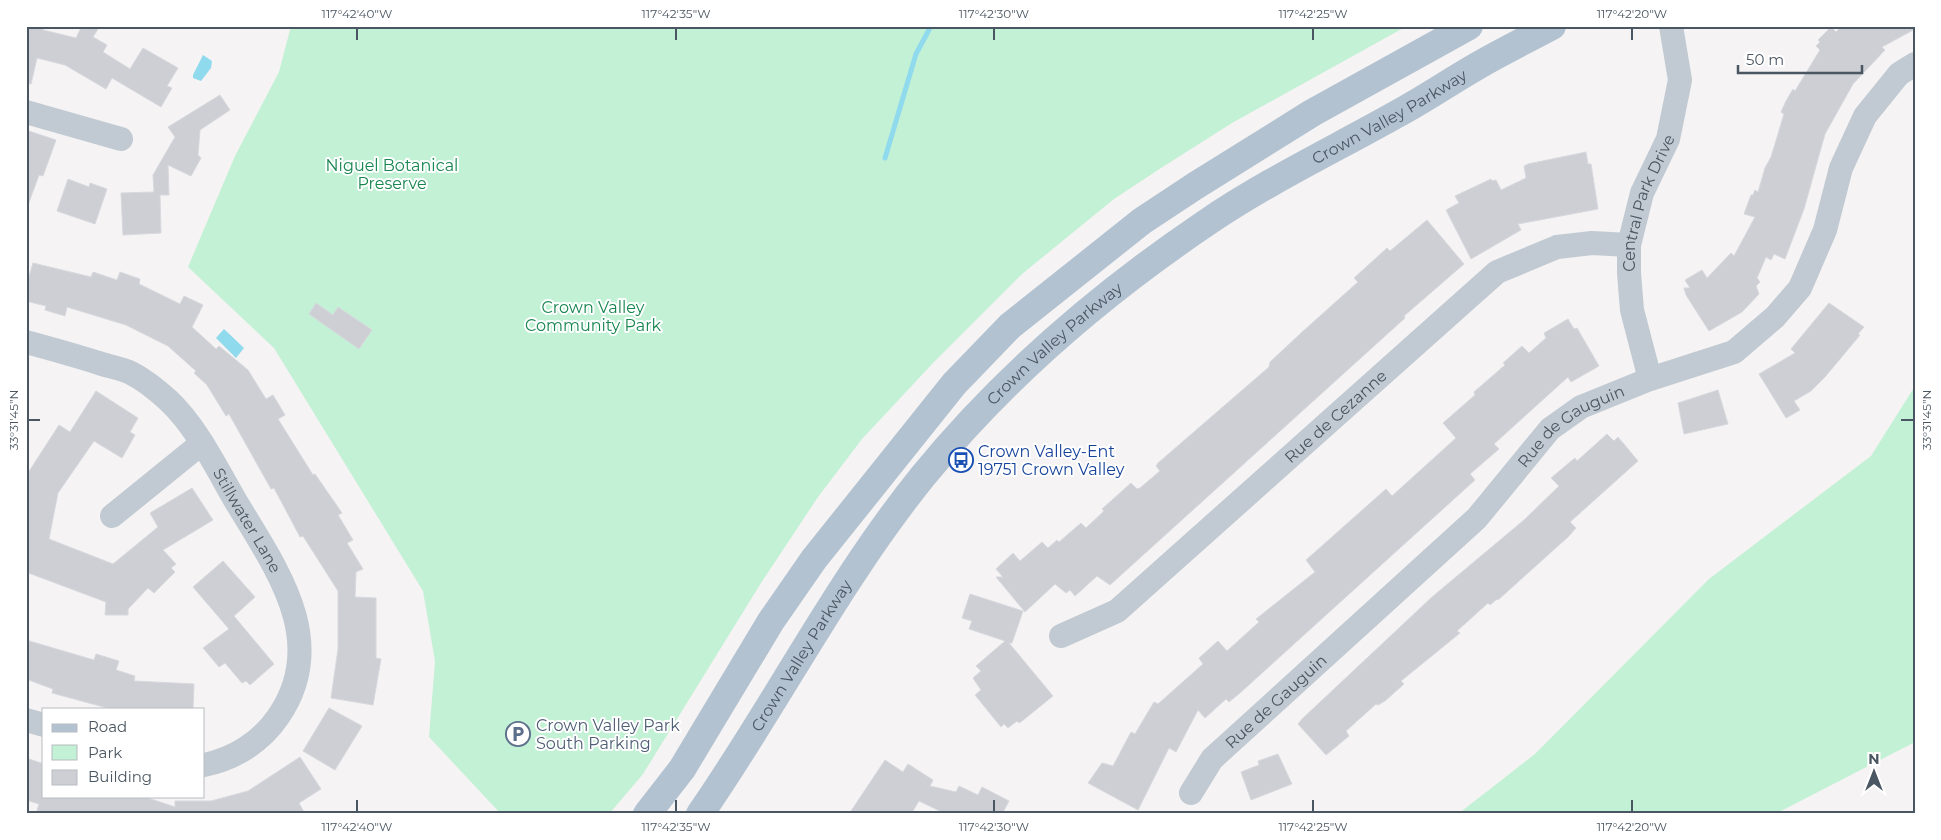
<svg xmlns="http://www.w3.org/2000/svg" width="1941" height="840" viewBox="0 0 1941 840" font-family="Montserrat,sans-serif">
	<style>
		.green { fill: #c3f1d5 }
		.water { fill: #90daee }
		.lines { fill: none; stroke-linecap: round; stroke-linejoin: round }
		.stream { stroke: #90daee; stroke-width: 5 }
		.building { fill: #cdcfd5; stroke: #d7d9de }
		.minor { stroke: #c1cad2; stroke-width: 24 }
		.major { stroke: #b3c2d1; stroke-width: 28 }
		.ticks { fill: none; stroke: #4a5661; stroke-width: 2 }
		.labels { text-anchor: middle; stroke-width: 4; stroke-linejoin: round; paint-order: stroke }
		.street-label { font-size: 16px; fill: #4a5661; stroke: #fff }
		.park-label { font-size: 16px; fill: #17864f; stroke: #fff }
		.transit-label { font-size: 16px; fill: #164399; stroke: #fff; text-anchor: start }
		.service-label { font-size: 16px; fill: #4e5e75; stroke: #fff; text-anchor: start }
		.neatline { fill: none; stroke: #4a5661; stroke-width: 2 }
		.ticks-label { font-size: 12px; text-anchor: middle; fill: #4a5661 }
	</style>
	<rect width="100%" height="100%" fill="#f5f3f3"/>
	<path class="green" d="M291,26H1407L1232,123L1161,168L1114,199L1022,274L933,363L862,439L818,497L761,583L643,774L609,814H501L429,737L435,661L423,591L274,348L188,267L235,156L279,72Z
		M1915,386V742L1775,814H1458L1535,754L1709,579L1871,456Z"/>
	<path class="water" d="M203,55L212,61L211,68L201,81L193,78V75Z
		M224,329L244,348L236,358L216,338Z"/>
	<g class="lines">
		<path class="stream" d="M885,158L916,54L931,26"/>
	</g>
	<path class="building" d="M26,26H44L43,30L76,38L82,26H100L93,37L107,45L103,52L130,69L143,48L178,68L167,86L172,88L161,107L112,78L106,89L65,65L37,58L31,84L26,83Z
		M1842,26H1915V29L1882,47L1885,50L1853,84L1825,134L1804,209L1785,259L1774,254L1771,260L1766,257L1757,278L1760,282L1756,286L1759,294L1742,312L1709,331L1686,295L1684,288H1690L1685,280L1702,270L1707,278L1731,253L1734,256L1755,217L1744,214L1751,195H1753L1755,190L1758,192L1765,168L1771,157L1784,114L1781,112L1786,101L1793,89L1795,91L1820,50L1816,46L1820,42L1818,40L1831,27L1836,32Z
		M220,95L230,110L200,130L198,155L201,158L191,176L168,165L169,195H160L161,233L123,235L121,193L154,192L153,175L175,137L168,127Z
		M26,130L56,140L43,176L39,175L28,205Z
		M1586,152L1588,164H1591L1598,209L1518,224L1521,230L1471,259L1446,210L1459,203L1455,196L1491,179L1492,181L1496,180L1501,190L1526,178L1524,166L1528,164Z
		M68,179L89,187L90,183L107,189L95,224L57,211Z
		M1427,220L1464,264L1404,316L1405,318L1110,585L1097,576L1075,596L1070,590L1066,593L1055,584L1025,612L996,577H1003L996,569L1013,553L1020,561L1042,542L1048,548L1057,540L1059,542L1081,523L1086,528L1104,511L1102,509L1131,483L1137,489L1140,488L1160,471L1156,466L1158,463L1269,367L1270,362L1301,333L1358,282L1354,278L1387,248L1390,251Z
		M33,263L91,277L93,272L117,280L120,272L140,279L139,284L180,304L184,296L203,305L192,327L216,349L219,346L248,370L266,399L273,395L285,415L278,419L313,475L315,474L342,513L338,515L353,540L347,543L363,569L356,572L355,597L376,598V658L381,659L373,705L331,698L338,649V591L303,536L300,537L274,488L271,489L229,414L226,416L207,385L194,373L196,371L168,346L126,325L67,307L65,316L45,310L46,306L26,301V287Z
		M316,303L333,315L338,307L372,330L359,349L309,314Z
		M1829,303L1864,327L1858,334L1860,335L1825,377L1811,391L1794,401L1800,410L1786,418L1759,374L1795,353L1791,349Z
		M1568,319L1574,329L1577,328L1599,366L1571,382L1568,377L1494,444L1499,449L1470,474L1475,480L1240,693L1229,702L1226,699L1205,718L1198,710L1176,752L1169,748L1138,810L1088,783L1102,763L1113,766L1131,732L1135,734L1154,702L1158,704L1203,664L1199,658L1218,641L1227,651L1259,622L1256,619L1315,572L1306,560L1386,489L1392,496L1456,438L1443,423L1475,395L1474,392L1505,365L1503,363L1522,346L1529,353L1546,338L1544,333Z
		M1718,390L1728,424L1684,434L1678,403Z
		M96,391L138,418L130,432L135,435L122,458L94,441L58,493L49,539L113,564L158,527L150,513L192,488L213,520L163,550L176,564L171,568L175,572L154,593L148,588L128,609V615H105L106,602L26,572V476L59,425L70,432Z
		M1607,434L1614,441L1618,437L1638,461L1570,522L1576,528L1568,537L1498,600L1497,599L1490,605L1488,603L1457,631L1460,633L1401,681L1404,684L1385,701L1378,705L1376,704L1346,731L1349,736L1326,755L1298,724L1302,719L1432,597L1524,520L1559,486L1551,478L1570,462L1575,458L1577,461Z
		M223,561L255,597L234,616L274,664L250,685L246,681L242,683L225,663L219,667L203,648L229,629L193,587Z
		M970,594L1023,611L1012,643H1009L1053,696L1022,721L1019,723L1017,721L1008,728L1004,724L1001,727L975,695L981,690L973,678L981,671L976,666L1005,641L969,629L972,621L962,618Z
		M26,640L94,660L96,654L119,661L116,670L135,676L134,681L194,684L193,709H111L52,693L53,689L26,679Z
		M329,708L362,726L335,770L303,751Z
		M1278,754L1292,784L1251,800L1241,772L1259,765L1258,761Z
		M300,757L321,789L299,803L305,814H36L39,804L26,800V758L44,764V796H142L175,807V801H211L248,791Z
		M885,760L903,772L908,764L933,780L930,786L956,792L959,786L978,795L982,787L1009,801L1002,814H946L919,801L911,814H849Z"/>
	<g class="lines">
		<g class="minor">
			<path d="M26,112L121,139"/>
			<path id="s1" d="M26,342C52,349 77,356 102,364C112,367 123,369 131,373C143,379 158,391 168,400C196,426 216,467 235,500C275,567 331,641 278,717C261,742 234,759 204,765"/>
			<path id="s2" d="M1650,379L1632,310L1629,273V245L1642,193L1668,139L1680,80L1671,26"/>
			<path d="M112,516L202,443"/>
			<path id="s3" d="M1061,636L1117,611L1497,272L1557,247L1592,243L1629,245"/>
			<path d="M26,720L44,725"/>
			<path id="s4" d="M1191,793L1212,759L1477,518L1550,429L1581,407L1650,379L1734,352L1775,317L1800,288L1825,230L1841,168L1865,116L1899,74L1915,64"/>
		</g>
		<g class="major">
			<path d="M647,814L682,769L771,621L814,559L954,384L1010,326L1142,221L1195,186L1312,113L1469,26"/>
			<path id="s5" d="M700,814C777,703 838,581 923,476C1003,378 1101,294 1206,223C1266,182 1333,150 1397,114C1425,99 1451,81 1479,65C1503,51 1528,39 1552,26"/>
		</g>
	</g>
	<path class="ticks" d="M357,28V40M676,28V40M994,28V40M1313,28V40M1632,28V40M28,420H40M1901,420H1914M357,800V812M676,800V812M994,800V812M1313,800V812M1632,800V812"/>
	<defs>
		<symbol id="bus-ring" viewBox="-11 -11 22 22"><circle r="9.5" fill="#fff" stroke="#1a4fb4" stroke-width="1.5"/><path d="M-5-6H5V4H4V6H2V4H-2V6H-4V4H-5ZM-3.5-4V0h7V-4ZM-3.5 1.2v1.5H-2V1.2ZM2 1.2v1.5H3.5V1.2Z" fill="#1a4fb4"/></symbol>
		<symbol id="parking-ring" viewBox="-11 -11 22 22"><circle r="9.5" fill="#fff" stroke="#5c6f8a" stroke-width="1.5"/><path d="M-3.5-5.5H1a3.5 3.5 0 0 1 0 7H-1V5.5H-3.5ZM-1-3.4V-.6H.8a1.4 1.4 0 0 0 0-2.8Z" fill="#5c6f8a"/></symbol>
	</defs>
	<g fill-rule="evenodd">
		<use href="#bus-ring" x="947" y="446" width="28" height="28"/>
		<use href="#parking-ring" x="504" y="720" width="28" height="28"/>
	</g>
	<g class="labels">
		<g class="street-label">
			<text dy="6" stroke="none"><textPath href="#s5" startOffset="998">Crown Valley Parkway</textPath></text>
			<text dy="6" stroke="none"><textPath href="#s2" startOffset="182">Central Park Drive</textPath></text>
			<text dy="6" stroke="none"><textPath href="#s5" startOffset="592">Crown Valley Parkway</textPath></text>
			<text dy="6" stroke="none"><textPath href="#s3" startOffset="354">Rue de Cezanne</textPath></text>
			<text dy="6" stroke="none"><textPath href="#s4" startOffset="532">Rue de Gauguin</textPath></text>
			<text dy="6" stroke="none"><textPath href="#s1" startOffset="300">Stillwater Lane</textPath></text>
			<text dy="6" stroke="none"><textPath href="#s5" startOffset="188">Crown Valley Parkway</textPath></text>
			<text dy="6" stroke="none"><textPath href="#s4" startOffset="126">Rue de Gauguin</textPath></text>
		</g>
		<g class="park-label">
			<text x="392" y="171">Niguel Botanical<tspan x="392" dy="18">Preserve</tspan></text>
			<text x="593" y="313">Crown Valley<tspan x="593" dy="18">Community Park</tspan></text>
		</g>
		<g class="transit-label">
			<text x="978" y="457">Crown Valley-Ent<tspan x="978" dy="18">19751 Crown Valley</tspan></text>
		</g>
		<g class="service-label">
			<text x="536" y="731">Crown Valley Park<tspan x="536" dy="18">South Parking</tspan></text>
		</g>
	</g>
	<rect width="1941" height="840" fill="none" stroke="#ffffff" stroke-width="55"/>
	<rect x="42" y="708" width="162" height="90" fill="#ffffff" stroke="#b7bbc0"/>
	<rect x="52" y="724" width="25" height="8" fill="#b3c2d1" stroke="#b7bbc0"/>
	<text x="88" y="732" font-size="15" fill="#4a5661">Road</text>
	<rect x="52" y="745" width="25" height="15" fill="#c3f1d5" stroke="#b7bbc0"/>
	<text x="88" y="758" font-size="15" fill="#4a5661">Park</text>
	<rect x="52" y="770" width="25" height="15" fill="#cdcfd5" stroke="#b7bbc0"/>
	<text x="88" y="782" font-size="15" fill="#4a5661">Building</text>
	<g transform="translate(1874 772)" stroke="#ffffff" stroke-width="4" paint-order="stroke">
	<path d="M0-4L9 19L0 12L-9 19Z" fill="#4a5661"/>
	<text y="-8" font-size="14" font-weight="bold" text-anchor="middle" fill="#4a5661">N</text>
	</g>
	<path d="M1738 65v8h124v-8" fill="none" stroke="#4a5661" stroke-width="2.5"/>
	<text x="1746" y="65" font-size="15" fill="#4a5661" stroke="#ffffff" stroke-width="4" paint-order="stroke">50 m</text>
	<rect x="28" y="28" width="1886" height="784" class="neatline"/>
	<g class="ticks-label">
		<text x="357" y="18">117°42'40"W</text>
		<text x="676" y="18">117°42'35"W</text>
		<text x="994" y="18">117°42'30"W</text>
		<text x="1313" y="18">117°42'25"W</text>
		<text x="1632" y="18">117°42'20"W</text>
		<text transform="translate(14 420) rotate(-90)" y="4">33°31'45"N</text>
		<text transform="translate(1927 420) rotate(-90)" y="4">33°31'45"N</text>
		<text x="357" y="831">117°42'40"W</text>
		<text x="676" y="831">117°42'35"W</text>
		<text x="994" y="831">117°42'30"W</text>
		<text x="1313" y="831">117°42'25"W</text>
		<text x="1632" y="831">117°42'20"W</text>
	</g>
</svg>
